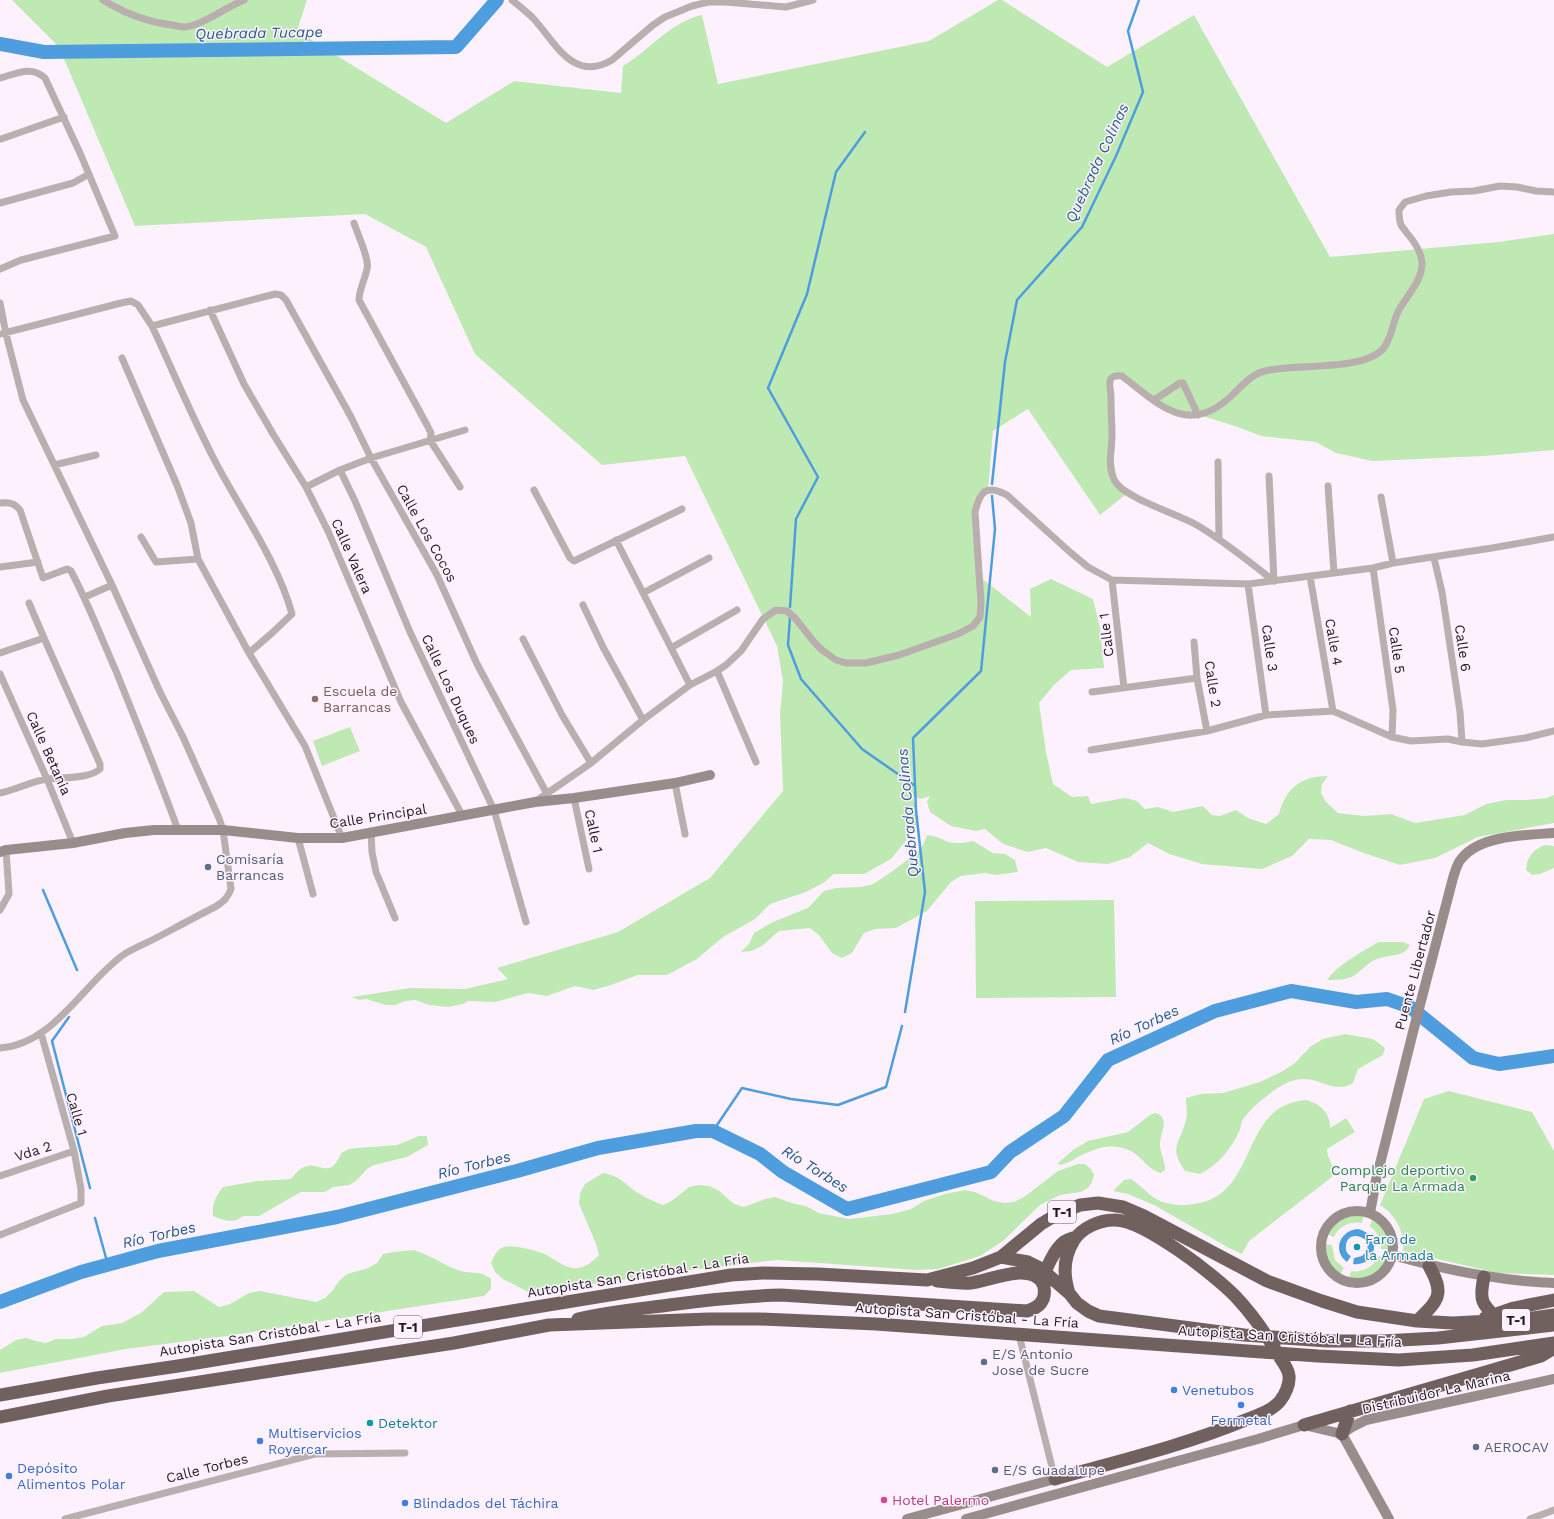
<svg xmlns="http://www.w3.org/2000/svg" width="1554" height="1519" viewBox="0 0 1554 1519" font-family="'Work Sans',sans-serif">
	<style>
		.green { fill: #bfe9b3 }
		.water { fill: #4d9ddf }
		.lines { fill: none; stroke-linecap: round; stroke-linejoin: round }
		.stream { stroke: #4d9ddf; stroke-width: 2.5 }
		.river { stroke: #4d9ddf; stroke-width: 14 }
		.street { stroke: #b8afae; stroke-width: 7 }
		.secondary { stroke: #998d8b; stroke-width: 10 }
		.highway { stroke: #70605e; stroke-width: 13 }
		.education-dot { fill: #8d6e63; stroke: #fef1fe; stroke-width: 1.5 }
		.service-dot { fill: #5c6f8a; stroke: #fef1fe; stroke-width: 1.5 }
		.leisure-dot { fill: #2e9e5b; stroke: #fef1fe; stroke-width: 1.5 }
		.culture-dot { fill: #0f9aa8; stroke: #fef1fe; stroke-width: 1.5 }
		.shop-dot { fill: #3f7fe0; stroke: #fef1fe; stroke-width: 1.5 }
		.hotel-dot { fill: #d1479c; stroke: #fef1fe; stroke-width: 1.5 }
		.labels { text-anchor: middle; stroke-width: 3; stroke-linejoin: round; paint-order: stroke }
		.shield { fill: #fef1fe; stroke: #635c63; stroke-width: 1 }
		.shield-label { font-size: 13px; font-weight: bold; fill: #201c20 }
		.street-label { font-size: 14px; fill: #201c20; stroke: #fef1fe }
		.education-label { font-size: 14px; fill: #785e54; stroke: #fef1fe; text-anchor: start }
		.service-label { font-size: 14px; fill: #4e5e75; stroke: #fef1fe; text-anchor: start }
		.leisure-label { font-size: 14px; fill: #27864d; stroke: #fef1fe; text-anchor: end }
		.culture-label { font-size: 14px; fill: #0d838f; stroke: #fef1fe; text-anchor: start }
		.shop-label { font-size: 14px; fill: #366cbe; stroke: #fef1fe; text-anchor: start }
		.hotel-label { font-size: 14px; fill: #b23c85; stroke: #fef1fe; text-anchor: start }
		.water-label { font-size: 15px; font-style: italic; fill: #245c88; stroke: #fef1fe }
	</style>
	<rect width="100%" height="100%" fill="#fef1fe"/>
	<path class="green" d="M12,0H307L297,31L446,123L514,81L621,93L623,66C650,50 670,22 702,15L718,84L929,41L998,0H1002L1107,67L1194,15L1330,257L1498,242L1554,234V450L1484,456L1372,461L1336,453L1316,442L1261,436L1235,426L1199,415L1171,412L1122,377H1114L1109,384L1114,463L1118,483L1129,492L1100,515L1028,409L993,431L988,491L975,512L980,577L1031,617L1030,589L1051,579L1093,599L1100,628L1104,668L1071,670L1054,685L1039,703L1046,752L1053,784L1072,797L1088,796L1091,804L1125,798L1137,801L1145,809L1158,807L1173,812L1203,806L1212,815L1220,816L1236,810L1248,818L1266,824L1279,814C1286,788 1301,776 1328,776L1322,784L1321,793L1326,802L1338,813L1364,816L1391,814L1415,823L1465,815L1486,804L1506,800H1527L1547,798L1554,795V823L1478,837L1435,858L1400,865L1361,852L1331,840L1309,839L1292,856L1262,869L1202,864L1169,854L1148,843L1130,857L1108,864L1078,862L1046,848L1028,852L1003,844L985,829L976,831L951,826L930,812L927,802L930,796L921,799L913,797L916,810V825L905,842L891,859L864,874H834L823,883L806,892L770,904L755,919L723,937L697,959L667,975H638L608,986L593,990L575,986L547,996L528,993L495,1002L468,1001L463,1004L448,1007L429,1005L415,1000L405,1001L395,1005H386L366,999L359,1000L352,997L410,988L465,989L508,979L497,968L618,932L710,878L783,791L780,714L783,681L777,646L685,456L602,465L475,354L426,247L365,214L135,226L59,47Z
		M350,727L360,751L322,766L313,741Z
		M927,835C938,836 940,839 949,842C957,844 965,843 973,841L993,853L1005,854L1015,860L1018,872L996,875L985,873L961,876L951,882L927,911L896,928L875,929L864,933L852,953L842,958L832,953L819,935L810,928L779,931L762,946L751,951L741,952L749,944L754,933L773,922L808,908L824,891L836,888L859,887L871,885L881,879L916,854L923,845Z
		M1544,845L1554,846V868L1540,874L1532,875L1526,870C1527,857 1532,851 1544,845Z
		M1114,900L1116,997L976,998L975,901Z
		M1378,942H1403L1410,945C1403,958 1390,954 1377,959C1366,963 1360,974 1349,978C1342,980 1334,980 1327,980C1337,965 1362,952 1378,942Z
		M1345,1034L1373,1039L1385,1048L1383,1055L1358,1069L1353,1083C1336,1094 1321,1079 1304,1079C1296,1079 1287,1082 1281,1086C1269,1093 1249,1109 1242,1121C1241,1124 1241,1129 1239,1132C1231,1149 1217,1166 1200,1174L1185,1171C1168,1147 1180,1144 1186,1120C1188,1113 1186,1106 1186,1098L1201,1094L1223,1093L1260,1082L1281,1072L1294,1064L1310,1047L1323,1039Z
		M1449,1091L1532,1112L1554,1151V1275L1498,1273L1403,1251C1405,1232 1396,1215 1380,1205L1424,1099Z
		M1306,1100C1319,1103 1331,1113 1330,1128L1346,1118L1355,1132L1327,1149C1327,1161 1336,1164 1332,1177L1249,1241L1242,1254L1229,1248L1154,1205L1128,1194L1113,1191L1124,1180L1131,1179C1141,1185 1149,1196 1160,1201C1170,1205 1183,1206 1194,1204C1260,1195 1238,1105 1306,1100Z
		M1155,1113C1172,1117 1159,1134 1160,1146C1161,1154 1165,1161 1165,1170L1161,1173C1143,1169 1142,1149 1116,1147C1104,1145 1091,1151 1080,1156C1072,1160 1066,1166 1057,1164L1073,1150L1088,1141L1128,1132L1150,1115Z
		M419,1136H427L428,1145L407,1157L374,1165L367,1169L356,1181L349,1185L333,1187L325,1192H301L259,1216H243L237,1220L229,1221L220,1219L213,1216C212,1204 215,1197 223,1187L257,1181L291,1179C294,1176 298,1170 302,1168C319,1158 329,1183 341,1153L349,1149L357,1148L397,1145Z
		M1078,1164H1085L1091,1169L1094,1175L1092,1182L1088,1188L1081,1192L1060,1195L1040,1205L1003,1241L980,1256L938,1269L916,1270L777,1260L692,1270L530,1293L503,1279L495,1272L491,1263C494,1256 497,1249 504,1247C514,1244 538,1251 547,1255C554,1259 563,1266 572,1268C583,1270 592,1262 599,1255L596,1244L579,1204L580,1193L585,1184L603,1173C624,1177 624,1185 640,1194C648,1199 655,1202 663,1205L673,1200L689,1187L699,1185L709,1186L718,1190L734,1204L744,1207L765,1199L775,1197L795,1204L806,1206L819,1213L849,1219L892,1214L911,1209L924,1201L945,1194L965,1190L975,1192L994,1201L1004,1203L1014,1202L1024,1197L1058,1171Z
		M1353,1214L1364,1215L1362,1223C1350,1221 1339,1226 1334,1237L1326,1234C1332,1223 1341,1216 1353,1214Z
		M1373,1219C1383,1227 1388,1236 1389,1249H1381C1381,1239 1377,1231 1369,1226Z
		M1324,1244L1332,1245L1335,1260L1344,1268L1340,1274C1329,1267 1324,1257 1324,1244Z
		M414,1250C431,1255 444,1266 461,1271C475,1275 478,1269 491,1279V1289L484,1296L227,1336L126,1349L0,1373V1350L16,1340L26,1338L36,1341L46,1343L56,1339H73L84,1337L102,1326L122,1323L141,1313L164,1292L194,1291L219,1307L230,1304L249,1293L260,1291L316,1302L325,1298L333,1290L339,1281L347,1274L368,1268L377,1263L383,1254L393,1252Z
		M1379,1256L1386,1259C1379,1274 1365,1281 1349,1278L1351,1271C1363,1273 1373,1267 1379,1256Z"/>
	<path class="water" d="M1358,1229C1382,1234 1378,1267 1353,1264L1354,1258L1362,1256C1381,1240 1347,1226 1346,1246C1345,1250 1347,1254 1351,1256L1347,1262C1332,1251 1340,1230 1358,1229Z"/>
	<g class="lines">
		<path class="stream" d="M992,484L1005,362L1017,300L1082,227L1116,156L1143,92L1128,31L1139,0
			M790,607L796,519L818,477L768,388L807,294L836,172L865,132
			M790,617L788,645L801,679L862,749L915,786
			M43,890L77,970
			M905,1012L925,892L916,810L913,738L981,671L995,529L992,496
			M69,1017L52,1041L90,1188
			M713,1131L742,1088L791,1099L838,1105L886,1087L902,1026
			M95,1218L108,1265"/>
		<path class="river" d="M0,44L44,52L456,47L497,0
			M0,1302L81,1272L158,1251L337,1217L517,1171L598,1148L696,1131H713L760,1154L783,1172L847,1209L991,1172L1010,1152L1064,1116L1108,1060L1215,1011L1291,991L1356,1002L1387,999L1410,1007L1473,1058L1499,1064L1554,1056"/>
		<path class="street" d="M103,0C124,13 147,22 172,25C176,26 181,27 185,27C203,25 226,7 244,0
			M512,0C519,6 527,12 533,18C555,42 573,83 612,60L653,25L665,17L692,6L708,2H725L786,7L813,0
			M0,78C16,74 31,65 45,78L80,153L115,236L21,260L0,269
			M1,139L64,117
			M0,203L73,183L89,174
			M354,223C357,233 370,260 367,269C365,279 359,290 359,300L427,425L431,433L430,440L460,487
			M0,303L6,334L23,400L112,585L160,692L183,737L219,818L223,830L231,889C228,898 223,902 215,907C195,917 175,928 156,938C145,944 133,948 123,955C84,983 53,1045 0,1048
			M210,310L244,384L273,434L306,487L328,531L401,702L462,815
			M152,326C173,371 192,417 215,461C240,509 278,562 292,614L272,633L249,653
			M0,334L121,303L131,301L138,305L152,326L275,294L281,295L286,300L351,417L371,458L437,575L477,664L547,794
			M122,358L177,485L191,523L198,559
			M1154,400L1180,383H1183L1198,415
			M1218,462L1219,539
			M54,465L96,455
			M340,470L355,501L410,632L494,810L526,922
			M1269,476L1274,581
			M1328,486L1334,573
			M306,487L340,470L371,458L465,430
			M534,490L570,558L574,561L682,509
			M1381,497L1393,563
			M0,503C10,502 14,503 20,510L43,578L67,569L71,571C88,603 101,637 116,671C137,724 159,777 178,830
			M141,537L156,562L198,559L249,653L305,746L342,838
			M616,540L690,685
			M1434,558L1442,592L1460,712L1462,742
			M0,567L38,562
			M1373,568L1393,710L1392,737
			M1310,576L1333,711
			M1112,580L1124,688
			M1274,581C1248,561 1223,540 1195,524C1176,514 1128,498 1117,484C1106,470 1112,451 1112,436C1112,424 1111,412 1111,400C1112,389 1103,374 1122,376C1157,403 1187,436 1229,398C1240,388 1251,374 1265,371C1295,363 1361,372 1383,349C1392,338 1392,324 1398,312C1405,297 1422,282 1422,264C1422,252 1414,241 1406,232C1405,230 1402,227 1401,225C1399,220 1399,214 1399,210L1405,202L1426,196L1451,192L1474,191L1500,186L1517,187L1536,191L1554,192
			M1248,584L1266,715
			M643,593L709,558
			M85,597L112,585
			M29,603L44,638
			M583,605L603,647L643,720
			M523,639L562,715L591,763
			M1194,642L1197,678L1207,731
			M671,648L737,610
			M0,653L44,638L100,764V769C89,779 63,777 48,779C31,781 16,790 0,793
			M717,671L756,762
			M0,674L47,779L73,843
			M1092,692L1197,678
			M1091,750L1207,731L1266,715L1333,711L1392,737L1411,741L1448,739L1462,742L1482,744L1525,738L1554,731
			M675,783L685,834
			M574,798L589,869
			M536,801L591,763L643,720L690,685L717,671L726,665L741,651L763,619L776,610L787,611L795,618L814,642L822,650L836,660L846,663H866L899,655L958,634L973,626L980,617L981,603L975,512C980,491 986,484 1007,495L1071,553L1088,567L1112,580L1248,584L1373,568L1393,563L1492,548L1554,537
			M371,832L372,852L376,872L395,918
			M298,838L313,894
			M0,910L9,894L6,850
			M0,1176L74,1151
			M0,1235L81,1203V1189L74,1151L41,1033
			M1019,1335L1055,1479
			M65,1519L315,1454L405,1453
			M1530,1519L1554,1510"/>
		<path class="secondary" d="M0,852L6,850L73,843L125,833L154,830H223L298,838H342L535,802L574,798L675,783L710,775
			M1321 1247a36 36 0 1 1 72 0a36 36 0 1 1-72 0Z
			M1370,1213L1376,1180L1414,1028L1453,878C1455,872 1457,863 1462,858C1481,835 1526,835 1554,833
			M1392,1255C1446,1270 1498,1281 1554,1283
			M1342,1434L1352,1427L1366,1420L1554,1379
			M1342,1434L1389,1519
			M907,1519L1055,1479
			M966,1519L1258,1439L1304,1425L1342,1434"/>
		<path class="highway" d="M1001,1257L1028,1262L1040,1268L1069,1293L1077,1303L1088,1311L1099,1316L1244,1335L1327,1341H1383L1438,1338L1554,1325
			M1484,1277C1479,1300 1481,1304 1499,1320
			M1043,1280C1045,1269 1055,1249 1064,1242C1067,1240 1070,1239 1073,1238
			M1485,1318L1514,1308L1554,1300
			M578,1319C608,1312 638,1309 669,1305C706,1300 744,1296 781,1295L1027,1311C1033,1309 1039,1307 1042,1301C1045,1297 1045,1288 1043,1284C1031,1261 989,1281 971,1283C960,1284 948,1282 937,1281
			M1417,1321C1439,1300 1445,1294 1429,1266
			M0,1395L97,1378L178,1366L731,1275L763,1273L818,1274L927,1280L973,1268L1001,1257L1041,1224L1056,1215L1080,1205L1098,1203L1123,1207L1144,1216L1267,1281L1322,1301L1357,1312L1417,1321L1453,1323L1526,1319L1554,1315
			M0,1417L108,1396L454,1343L549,1325L709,1319H760L876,1324L1318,1356L1399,1360L1473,1355L1554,1343
			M1304,1425L1541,1356L1554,1348
			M1342,1434L1350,1411
			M1055,1479C1118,1461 1182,1446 1243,1421C1255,1416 1271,1412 1280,1401C1285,1395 1290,1384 1289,1376C1289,1369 1281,1360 1278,1354C1266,1334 1252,1314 1236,1297C1216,1276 1143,1219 1114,1220C1099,1220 1082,1228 1074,1240C1064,1256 1063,1275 1069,1293"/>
	</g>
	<circle class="education-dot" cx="315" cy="699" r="4"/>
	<g class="service-dot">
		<circle cx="208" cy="867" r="4"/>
		<circle cx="984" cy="1362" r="4"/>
		<circle cx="1476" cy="1447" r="4"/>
		<circle cx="995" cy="1470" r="4"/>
	</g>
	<circle class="leisure-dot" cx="1473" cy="1178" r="4"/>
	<g class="culture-dot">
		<circle cx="1357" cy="1247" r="4"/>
		<circle cx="370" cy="1423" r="4"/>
	</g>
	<g class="shop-dot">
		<circle cx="1174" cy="1390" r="4"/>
		<circle cx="1241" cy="1405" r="4"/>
		<circle cx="260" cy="1441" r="4"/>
		<circle cx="9" cy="1476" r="4"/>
		<circle cx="405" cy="1503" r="4"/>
	</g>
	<circle class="hotel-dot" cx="884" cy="1500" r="4"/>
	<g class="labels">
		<g class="shield">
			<rect x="1048" y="1201" width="28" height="22" rx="3"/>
			<rect x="1502" y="1309" width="28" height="22" rx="3"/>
			<rect x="394" y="1316" width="28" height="22" rx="3"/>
		</g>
		<g class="shield-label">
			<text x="1062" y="1217">T-1</text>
			<text x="1516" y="1325">T-1</text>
			<text x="408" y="1332">T-1</text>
		</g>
		<g class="street-label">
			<text transform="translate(427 533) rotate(61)" y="5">Calle Los Cocos</text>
			<text transform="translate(352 556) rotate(66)" y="5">Calle Valera</text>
			<text transform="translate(1106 635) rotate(-97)" y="5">Calle 1</text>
			<text transform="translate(1334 642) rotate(80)" y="5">Calle 4</text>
			<text transform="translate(1270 648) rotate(82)" y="5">Calle 3</text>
			<text transform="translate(1463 648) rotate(82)" y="5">Calle 6</text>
			<text transform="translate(1397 650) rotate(82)" y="5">Calle 5</text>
			<text transform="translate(1213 684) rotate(81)" y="5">Calle 2</text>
			<text transform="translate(451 689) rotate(65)" y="5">Calle Los Duques</text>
			<text transform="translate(49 753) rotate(66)" y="5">Calle Betania</text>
			<text transform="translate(378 816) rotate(-9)" y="5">Calle Principal</text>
			<text transform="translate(594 831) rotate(78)" y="5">Calle 1</text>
			<text transform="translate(1415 970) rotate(-75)" y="5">Puente Libertador</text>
			<text transform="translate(77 1114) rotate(74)" y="5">Calle 1</text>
			<text transform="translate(33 1151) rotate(-18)" y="5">Vda 2</text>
			<text transform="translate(638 1275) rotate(-9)" y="5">Autopista San Cristóbal - La Fría</text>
			<text transform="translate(967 1315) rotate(4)" y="5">Autopista San Cristóbal - La Fría</text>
			<text transform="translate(270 1334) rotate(-9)" y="5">Autopista San Cristóbal - La Fría</text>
			<text transform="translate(1290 1336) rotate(3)" y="5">Autopista San Cristóbal - La Fría</text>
			<text transform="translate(1436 1392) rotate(-13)" y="5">Distribuidor La Marina</text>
			<text transform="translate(207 1468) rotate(-14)" y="5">Calle Torbes</text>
		</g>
		<g class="education-label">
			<text x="323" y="696">Escuela de<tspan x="323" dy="16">Barrancas</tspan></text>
		</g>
		<g class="service-label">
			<text x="216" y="864">Comisaría<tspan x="216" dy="16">Barrancas</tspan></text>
			<text x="992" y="1359">E/S Antonio<tspan x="992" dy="16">Jose de Sucre</tspan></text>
			<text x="1484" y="1452">AEROCAV</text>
			<text x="1003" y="1475">E/S Guadalupe</text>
		</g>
		<g class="leisure-label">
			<text x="1465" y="1175">Complejo deportivo<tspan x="1465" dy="16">Parque La Armada</tspan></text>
		</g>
		<g class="culture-label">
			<text x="1365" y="1244">Faro de<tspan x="1365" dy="16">la Armada</tspan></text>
			<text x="378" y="1428">Detektor</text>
		</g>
		<g class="shop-label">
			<text x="1182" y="1395">Venetubos</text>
			<text x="1241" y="1425" text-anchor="middle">Fermetal</text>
			<text x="268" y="1438">Multiservicios<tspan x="268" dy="16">Royercar</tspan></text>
			<text x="17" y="1473">Depósito<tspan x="17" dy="16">Alimentos Polar</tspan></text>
			<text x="413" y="1508">Blindados del Táchira</text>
		</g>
		<g class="hotel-label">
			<text x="892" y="1505">Hotel Palermo</text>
		</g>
		<g class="water-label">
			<text transform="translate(259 33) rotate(-1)" y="5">Quebrada Tucape</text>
			<text transform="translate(1097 163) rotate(-65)" y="5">Quebrada Colinas</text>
			<text transform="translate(908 813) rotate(-95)" y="5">Quebrada Colinas</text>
			<text transform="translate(1144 1025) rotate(-25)" y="5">Río Torbes</text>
			<text transform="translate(474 1165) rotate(-14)" y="5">Río Torbes</text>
			<text transform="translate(815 1169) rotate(32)" y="5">Río Torbes</text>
			<text transform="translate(159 1235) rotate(-13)" y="5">Río Torbes</text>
		</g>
	</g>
</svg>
